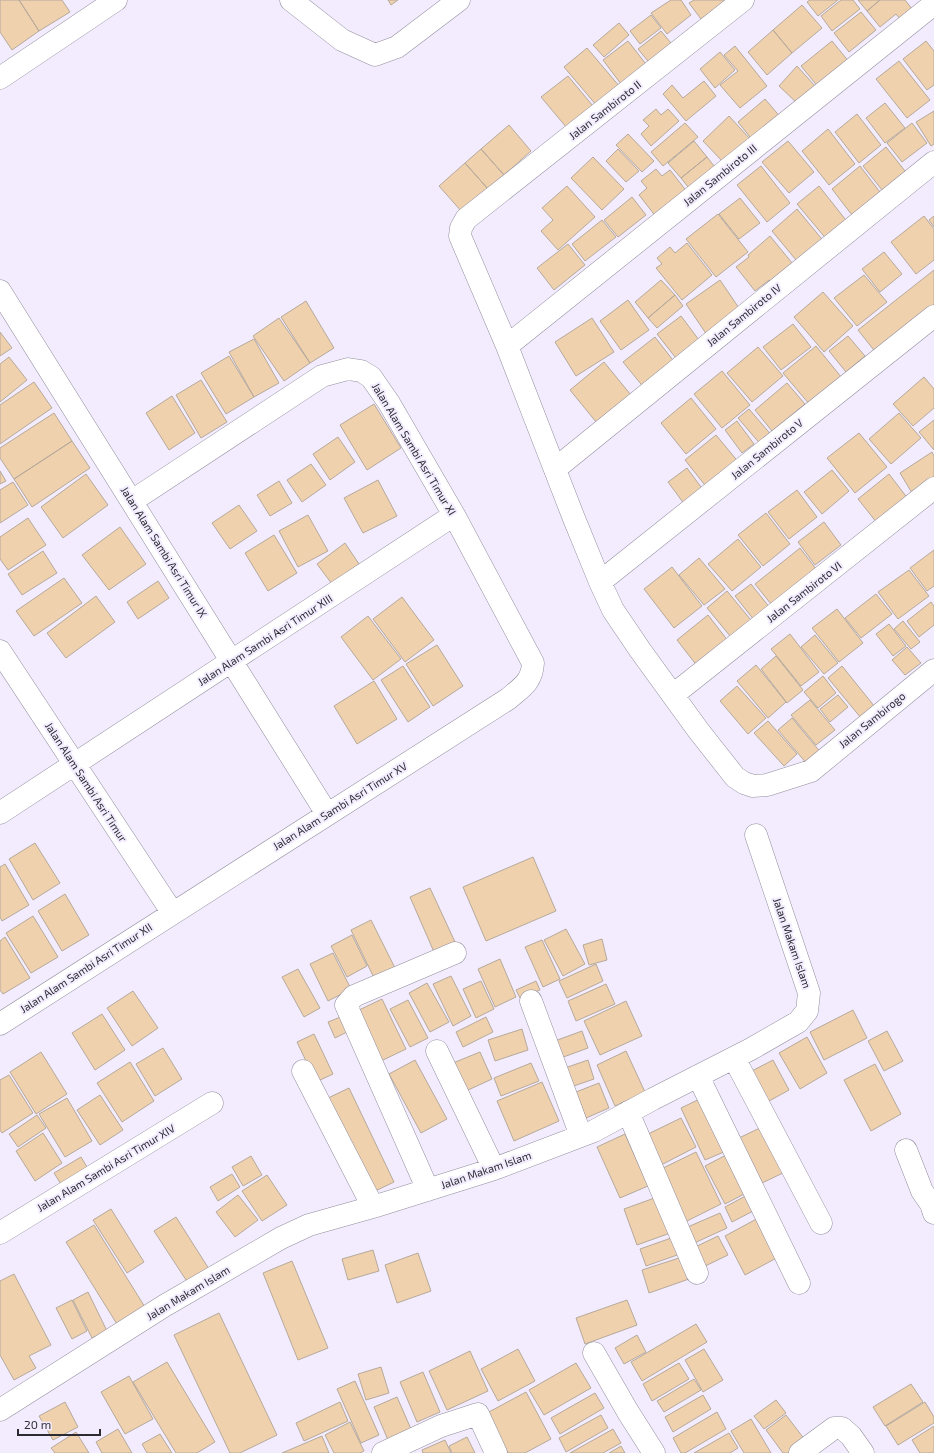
<svg xmlns="http://www.w3.org/2000/svg" width="934" height="1453" viewBox="0 0 934 1453" font-family="'Exo 2',sans-serif">
	<style>
		.building { fill: #efd1ad; stroke: #b6a99b }
		.lines { fill: none; stroke-linecap: round; stroke-linejoin: round }
		.minor-casing { stroke: #938e9e; stroke-width: 23 }
		.minor { stroke: #fff; stroke-width: 22 }
		.labels { text-anchor: middle; stroke-width: 4; stroke-linejoin: round; paint-order: stroke }
		.street-label { font-size: 11px; fill: #2d2b32; stroke: #f2ecfe }
	</style>
	<rect width="100%" height="100%" fill="#f2ecfe"/>
	<path class="building" d="M0,0H19L39,31L12,50L0,32Z
		M19,0H62L70,12L39,31Z
		M388,0H398L391,5Z
		M671,0H681L691,15L667,34L651,13Z
		M694,0H727L701,19L689,3Z
		M810,0H838L818,16L807,2Z
		M841,0H853L860,9L832,31L821,16Z
		M858,0H880L867,11Z
		M880,0H905L917,15L905,25L896,14L880,27L867,11Z
		M802,5L822,28L792,53L773,30Z
		M861,12L876,30L849,52L834,33Z
		M651,15L661,28L640,44L630,31Z
		M619,23L629,35L604,57L593,45Z
		M773,30L792,53L767,75L748,52Z
		M661,31L675,48L652,66L638,49Z
		M628,41L649,68L624,88L603,60Z
		M832,41L850,63L819,88L801,66Z
		M926,41L934,51V85L927,90L903,59Z
		M735,46L767,86L740,108L720,85L738,71L724,55Z
		M587,48L620,87L597,106L564,67Z
		M720,52L735,70L715,88L700,69Z
		M899,61L930,100L907,118L876,79Z
		M797,66L815,86L798,104L779,86Z
		M568,76L593,106L567,128L541,97Z
		M704,81L716,96L686,121L663,94L672,85L683,98Z
		M765,99L782,119L754,142L738,122Z
		M885,103L905,128L885,143L866,118Z
		M656,109L661,115L668,109L679,121L651,146L641,134L649,126L643,120Z
		M934,111V144L931,146L916,122Z
		M857,114L881,145L859,163L835,132Z
		M729,116L750,139L724,163L703,141Z
		M685,123L698,137L663,166L651,152Z
		M912,123L927,143L902,162L887,143Z
		M509,125L531,151L504,175L481,149Z
		M828,129L855,164L829,185L802,151Z
		M628,134L654,161L642,172L616,145Z
		M694,141L707,157L681,178L668,163Z
		M788,141L814,172L789,193L762,162Z
		M886,147L909,176L886,195L863,166Z
		M481,149L504,175L488,189L465,163Z
		M618,149L639,171L626,182L606,161Z
		M593,157L624,189L602,210L571,178Z
		M707,157L718,171L692,192L681,178Z
		M465,163L488,189L462,212L439,186Z
		M761,166L790,203L767,222L737,185Z
		M860,166L883,196L855,219L832,189Z
		M656,169L662,176L670,170L688,193L657,218L639,195L647,188L641,181Z
		M567,186L595,217L558,250L541,231L553,220L542,208Z
		M819,186L849,224L828,241L797,204Z
		M632,197L646,215L618,237L604,220Z
		M740,198L760,223L739,239L719,214Z
		M797,209L826,244L801,266L772,231Z
		M718,214L748,252L716,277L686,239Z
		M924,216L934,229V260L916,274L891,242Z
		M934,216V227L929,220Z
		M602,220L616,237L585,261L572,244Z
		M770,236L797,269L775,287L769,280L755,291L736,267L749,257L748,255Z
		M687,243L712,275L682,300L656,268L662,264L657,258L670,247L675,253Z
		M568,244L585,265L554,290L537,268Z
		M884,252L902,274L880,292L862,269Z
		M934,270V309L877,354L858,330Z
		M864,275L887,302L857,326L834,298Z
		M661,280L675,295L648,318L635,302Z
		M720,280L741,311L707,335L686,304Z
		M823,292L853,326L824,352L794,317Z
		M675,295L683,306L657,328L648,318Z
		M628,300L649,330L621,350L600,321Z
		M306,301L334,348L310,363L281,317Z
		M681,316L702,344L679,362L657,334Z
		M279,318L310,363L284,381L253,336Z
		M592,318L614,352L576,376L555,342Z
		M793,324L811,347L781,370L763,347Z
		M0,332L12,348L0,356Z
		M848,336L865,356L846,372L829,351Z
		M655,337L676,364L645,389L623,362Z
		M254,339L279,383L254,397L229,352Z
		M816,346L842,378L810,405L783,373Z
		M758,347L783,376L752,402L727,373Z
		M229,356L254,397L226,414L201,373Z
		M9,357L27,380L0,402V364Z
		M604,362L635,400L601,428L570,390Z
		M722,371L750,405L722,428L694,394Z
		M924,377L934,389V408L913,426L893,404Z
		M201,380L227,422L201,438L176,395Z
		M34,382L52,408L0,444V405Z
		M787,383L805,404L772,431L755,410Z
		M172,396L195,433L169,450L146,413Z
		M691,398L716,429L686,454L661,423Z
		M374,404L401,448L367,470L340,425Z
		M749,409L773,437L762,446L738,418Z
		M54,413L72,441L14,479L0,458V448Z
		M899,413L921,438L891,464L869,439Z
		M934,420V450L919,432Z
		M737,421L754,444L742,453L725,430Z
		M859,433L887,467L855,493L827,458Z
		M716,435L740,464L708,489L685,460Z
		M338,437L355,462L330,480L313,454Z
		M72,441L90,468L32,507L14,479Z
		M932,452L934,456V479L912,493L900,473Z
		M311,464L326,485L302,502L287,480Z
		M687,468L704,491L685,505L668,482Z
		M832,470L849,491L822,514L804,492Z
		M0,471L6,481L0,484Z
		M86,474L108,505L63,538L41,507Z
		M889,474L912,504L881,528L858,499Z
		M378,480L397,516L363,533L344,498Z
		M279,481L292,503L270,516L257,495Z
		M13,482L28,505L0,523V490Z
		M797,490L817,517L789,539L768,512Z
		M239,505L257,531L230,549L212,523Z
		M766,513L790,544L763,566L738,535Z
		M308,515L328,551L298,567L279,531Z
		M28,518L46,545L8,570L0,559V537Z
		M824,522L841,545L815,565L798,542Z
		M120,527L146,564L109,590L82,555Z
		M274,535L297,573L268,591L245,553Z
		M738,539L761,567L732,591L708,564Z
		M345,543L359,564L332,584L317,564Z
		M800,548L820,574L775,609L755,584Z
		M934,550V586L927,591L910,568Z
		M43,551L57,573L22,595L8,574Z
		M699,558L725,589L704,605L679,575Z
		M672,567L702,606L674,628L644,589Z
		M909,570L929,596L898,619L878,592Z
		M64,578L82,603L34,636L16,611Z
		M158,581L169,598L138,619L127,602Z
		M751,584L774,613L758,625L735,596Z
		M727,591L755,625L735,642L707,608Z
		M876,594L892,614L861,638L845,618Z
		M96,596L115,622L66,658L47,633Z
		M402,597L434,640L405,662L373,619Z
		M931,602L934,606V625L919,637L907,621Z
		M837,609L863,643L839,662L812,628Z
		M708,615L732,646L701,671L677,640Z
		M368,616L401,659L373,680L341,637Z
		M903,621L920,642L911,649L894,629Z
		M889,624L906,646L893,656L876,634Z
		M790,634L819,672L801,686L771,649Z
		M815,635L838,663L824,674L801,647Z
		M437,645L463,686L433,706L406,664Z
		M907,647L921,663L905,675L892,660Z
		M776,656L803,690L787,703L761,669Z
		M756,665L786,702L768,718L737,681Z
		M403,666L430,707L408,722L381,680Z
		M842,666L875,707L861,718L828,678Z
		M823,676L836,693L818,708L804,692Z
		M374,681L397,719L357,744L334,706Z
		M737,686L766,718L748,734L720,701Z
		M838,695L848,707L830,722L820,709Z
		M810,700L835,730L816,745L791,715Z
		M792,718L822,754L808,765L778,730Z
		M768,721L797,754L784,766L754,733Z
		M35,843L60,883L33,900L9,859Z
		M533,857L556,911L486,941L463,887Z
		M5,864L29,905L2,921L0,917V867Z
		M430,888L455,942L434,952L410,897Z
		M65,894L89,935L62,951L38,911Z
		M33,916L58,957L31,973L6,933Z
		M371,920L397,972L376,982L351,930Z
		M566,929L585,964L563,976L544,940Z
		M352,935L367,966L347,977L331,946Z
		M5,937L30,978L3,994L0,990V941Z
		M602,939L607,960L589,965L583,945Z
		M542,940L560,979L543,987L525,947Z
		M333,953L351,989L328,1001L310,964Z
		M500,959L516,997L495,1007L478,969Z
		M596,964L603,981L567,998L559,981Z
		M298,969L320,1008L304,1017L282,977Z
		M451,976L471,1016L453,1026L433,984Z
		M481,981L494,1009L476,1018L463,989Z
		M536,981L540,990L520,998L516,990Z
		M427,983L449,1022L430,1032L409,993Z
		M606,984L615,1004L576,1021L568,1001Z
		M133,991L158,1028L132,1046L107,1008Z
		M382,999L406,1049L381,1061L357,1011Z
		M408,1000L428,1038L410,1047L390,1009Z
		M626,1001L642,1036L600,1055L584,1021Z
		M853,1010L867,1038L824,1060L810,1032Z
		M102,1014L125,1050L95,1070L72,1033Z
		M343,1016L349,1031L335,1038L328,1022Z
		M486,1017L493,1032L463,1047L456,1032Z
		M522,1029L528,1050L495,1061L488,1040Z
		M582,1031L588,1048L558,1059L552,1042Z
		M887,1031L903,1061L884,1071L868,1041Z
		M314,1034L333,1074L316,1082L297,1042Z
		M807,1037L827,1073L800,1089L779,1053Z
		M163,1048L182,1079L155,1096L136,1064Z
		M626,1051L645,1092L615,1106L597,1065Z
		M41,1052L67,1094L36,1114L10,1072Z
		M480,1052L492,1079L466,1091L453,1063Z
		M415,1060L447,1119L421,1133L389,1074Z
		M588,1060L594,1079L568,1088L562,1069Z
		M773,1060L789,1090L762,1105L746,1074Z
		M130,1062L154,1101L122,1122L97,1083Z
		M531,1063L539,1081L501,1096L494,1078Z
		M875,1064L901,1114L871,1131L844,1080Z
		M9,1075L33,1113L2,1133L0,1130V1080Z
		M542,1082L559,1121L514,1141L497,1101Z
		M599,1083L609,1108L586,1118L576,1092Z
		M349,1088L394,1182L369,1194L324,1100Z
		M100,1095L123,1130L100,1145L77,1110Z
		M706,1096L731,1149L705,1160L681,1108Z
		M67,1098L92,1141L65,1157L39,1114Z
		M37,1115L46,1128L18,1147L9,1134Z
		M681,1118L696,1147L661,1165L646,1135Z
		M766,1125L787,1171L760,1184L739,1138Z
		M43,1133L62,1163L35,1181L16,1151Z
		M625,1134L648,1186L620,1198L597,1147Z
		M696,1152L721,1204L683,1223L657,1171Z
		M730,1153L750,1191L725,1204L705,1166Z
		M251,1156L262,1175L243,1186L232,1167Z
		M81,1157L90,1172L64,1189L54,1173Z
		M232,1174L240,1187L218,1201L210,1187Z
		M267,1175L287,1205L262,1221L242,1191Z
		M751,1193L759,1208L732,1222L725,1207Z
		M238,1195L258,1220L235,1237L216,1212Z
		M660,1196L673,1232L637,1245L624,1209Z
		M111,1209L144,1262L127,1273L93,1220Z
		M720,1213L727,1228L690,1245L683,1229Z
		M762,1216L782,1255L745,1275L725,1236Z
		M176,1217L209,1269L188,1283L154,1231Z
		M94,1225L148,1312L120,1329L66,1242Z
		M718,1236L728,1255L701,1268L691,1249Z
		M674,1237L680,1254L646,1266L640,1249Z
		M373,1250L379,1271L348,1280L342,1259Z
		M418,1253L431,1291L397,1303L385,1265Z
		M682,1257L689,1279L649,1293L642,1270Z
		M292,1261L328,1348L298,1360L263,1273Z
		M14,1274L51,1345L29,1356L36,1368L14,1380L0,1355V1281Z
		M88,1292L107,1331L92,1338L73,1300Z
		M72,1300L87,1331L72,1339L56,1308Z
		M627,1300L637,1325L585,1344L576,1318Z
		M219,1313L277,1435L240,1453H230L174,1335Z
		M696,1324L707,1342L642,1381L631,1362Z
		M637,1335L646,1352L624,1364L615,1348Z
		M518,1349L535,1381L498,1401L481,1369Z
		M704,1349L723,1380L703,1392L685,1360Z
		M470,1351L488,1391L447,1410L429,1371Z
		M167,1362L215,1442L197,1453H176L133,1382Z
		M576,1363L591,1388L544,1415L529,1390Z
		M679,1363L689,1379L652,1401L643,1384Z
		M381,1367L389,1393L366,1400L358,1374Z
		M423,1372L440,1412L417,1422L400,1382Z
		M129,1376L153,1419L125,1434L101,1392Z
		M694,1379L701,1390L664,1412L657,1401Z
		M355,1381L379,1435L361,1443L337,1389Z
		M911,1384L923,1402L885,1426L873,1407Z
		M526,1392L551,1439L525,1453H508L487,1413Z
		M595,1393L604,1408L560,1434L551,1418Z
		M703,1395L711,1409L673,1432L665,1417Z
		M397,1397L411,1429L388,1440L374,1407Z
		M776,1400L786,1413L764,1429L754,1416Z
		M65,1402L78,1427L53,1440L39,1416Z
		M340,1402L348,1421L304,1441L296,1423Z
		M925,1402L934,1417V1423L898,1445L886,1426Z
		M717,1412L726,1429L685,1453H681L673,1438Z
		M601,1415L608,1428L566,1452L559,1438Z
		M786,1415L805,1440L788,1453H783L766,1430Z
		M751,1419L771,1453H744L731,1431Z
		M350,1422L364,1451L360,1453H334L325,1435Z
		M934,1426V1453H920L912,1440Z
		M118,1429L132,1453H102L96,1442Z
		M613,1429L621,1443L603,1453H570Z
		M76,1432L89,1453H55L51,1448Z
		M729,1433L738,1448L730,1453H694Z
		M160,1434L172,1453H147L142,1444Z
		M322,1436L329,1453H282Z
		M467,1437L475,1453H452L449,1446Z
		M445,1440L451,1453H423L422,1450Z
		M621,1446L625,1453H609Z"/>
	<g class="lines">
		<defs>
			<path id="minor" d="M291,0L342,40L375,55L397,47L459,0
				M743,0L466,219L461,228L460,236L507,346L573,516L600,582L613,610L640,650L698,730L735,777L744,783L753,786L767,785L811,771L934,670
				M0,78L116,0
				M0,291L327,814
				M507,346L934,4
				M555,469L934,162
				M600,582L934,316
				M0,651L172,912
				M673,695L934,488
				M0,813L454,515
				M531,1001L581,1136
				M0,1024L508,699C522,687 532,682 533,663L454,515L389,403L371,377L361,371L348,369L322,376L132,501
				M437,1051L494,1169
				M734,1058L821,1223
				M303,1071L373,1207
				M698,1076L799,1283
				M628,1112L697,1273
				M906,1150L922,1191L931,1204L934,1213
				M428,1190L346,1005L354,996L455,953
				M0,1233L212,1103
				M594,1353L628,1412L654,1453
				M0,1410L164,1306L281,1238L309,1225L373,1207L494,1169L594,1131L653,1099L751,1049L798,1022L807,1011L809,993L756,835
				M383,1453L441,1426L478,1414L496,1453
				M800,1453L834,1428H842L851,1436L863,1453"/>
		</defs>
		<use href="#minor" class="minor-casing"/>
		<use href="#minor" class="minor"/>
	</g>
	<g class="labels">
		<g class="street-label">
			<text transform="translate(605 110) rotate(-38)" y="4">Jalan Sambiroto II</text>
			<text transform="translate(720 175) rotate(-39)" y="4">Jalan Sambiroto III</text>
			<text transform="translate(744 315) rotate(-39)" y="4">Jalan Sambiroto IV</text>
			<text transform="translate(414 449) rotate(59)" y="4">Jalan Alam Sambi Asri Timur XI</text>
			<text transform="translate(767 449) rotate(-39)" y="4">Jalan Sambiroto V</text>
			<text transform="translate(164 552) rotate(58)" y="4">Jalan Alam Sambi Asri Timur IX</text>
			<text transform="translate(804 592) rotate(-38)" y="4">Jalan Sambiroto VI</text>
			<text transform="translate(265 640) rotate(-33)" y="4">Jalan Alam Sambi Asri Timur XIII</text>
			<text transform="translate(872 720) rotate(-39)" y="4">Jalan Sambirogo</text>
			<text transform="translate(86 782) rotate(57)" y="4">Jalan Alam Sambi Asri Timur</text>
			<text transform="translate(340 806) rotate(-32)" y="4">Jalan Alam Sambi Asri Timur XV</text>
			<text transform="translate(792 943) rotate(71)" y="4">Jalan Makam Islam</text>
			<text transform="translate(86 968) rotate(-33)" y="4">Jalan Alam Sambi Asri Timur XII</text>
			<text transform="translate(106 1168) rotate(-31)" y="4">Jalan Alam Sambi Asri Timur XIV</text>
			<text transform="translate(486 1170) rotate(-19)" y="4">Jalan Makam Islam</text>
			<text transform="translate(188 1293) rotate(-31)" y="4">Jalan Makam Islam</text>
		</g>
	</g>
	<path d="M18 1429v6h82v-6" fill="none" stroke="#2d2b32" stroke-width="2"/>
	<text x="24" y="1429" font-size="12" fill="#2d2b32" stroke="#f2ecfe" stroke-width="3" paint-order="stroke">20 m</text>
</svg>
